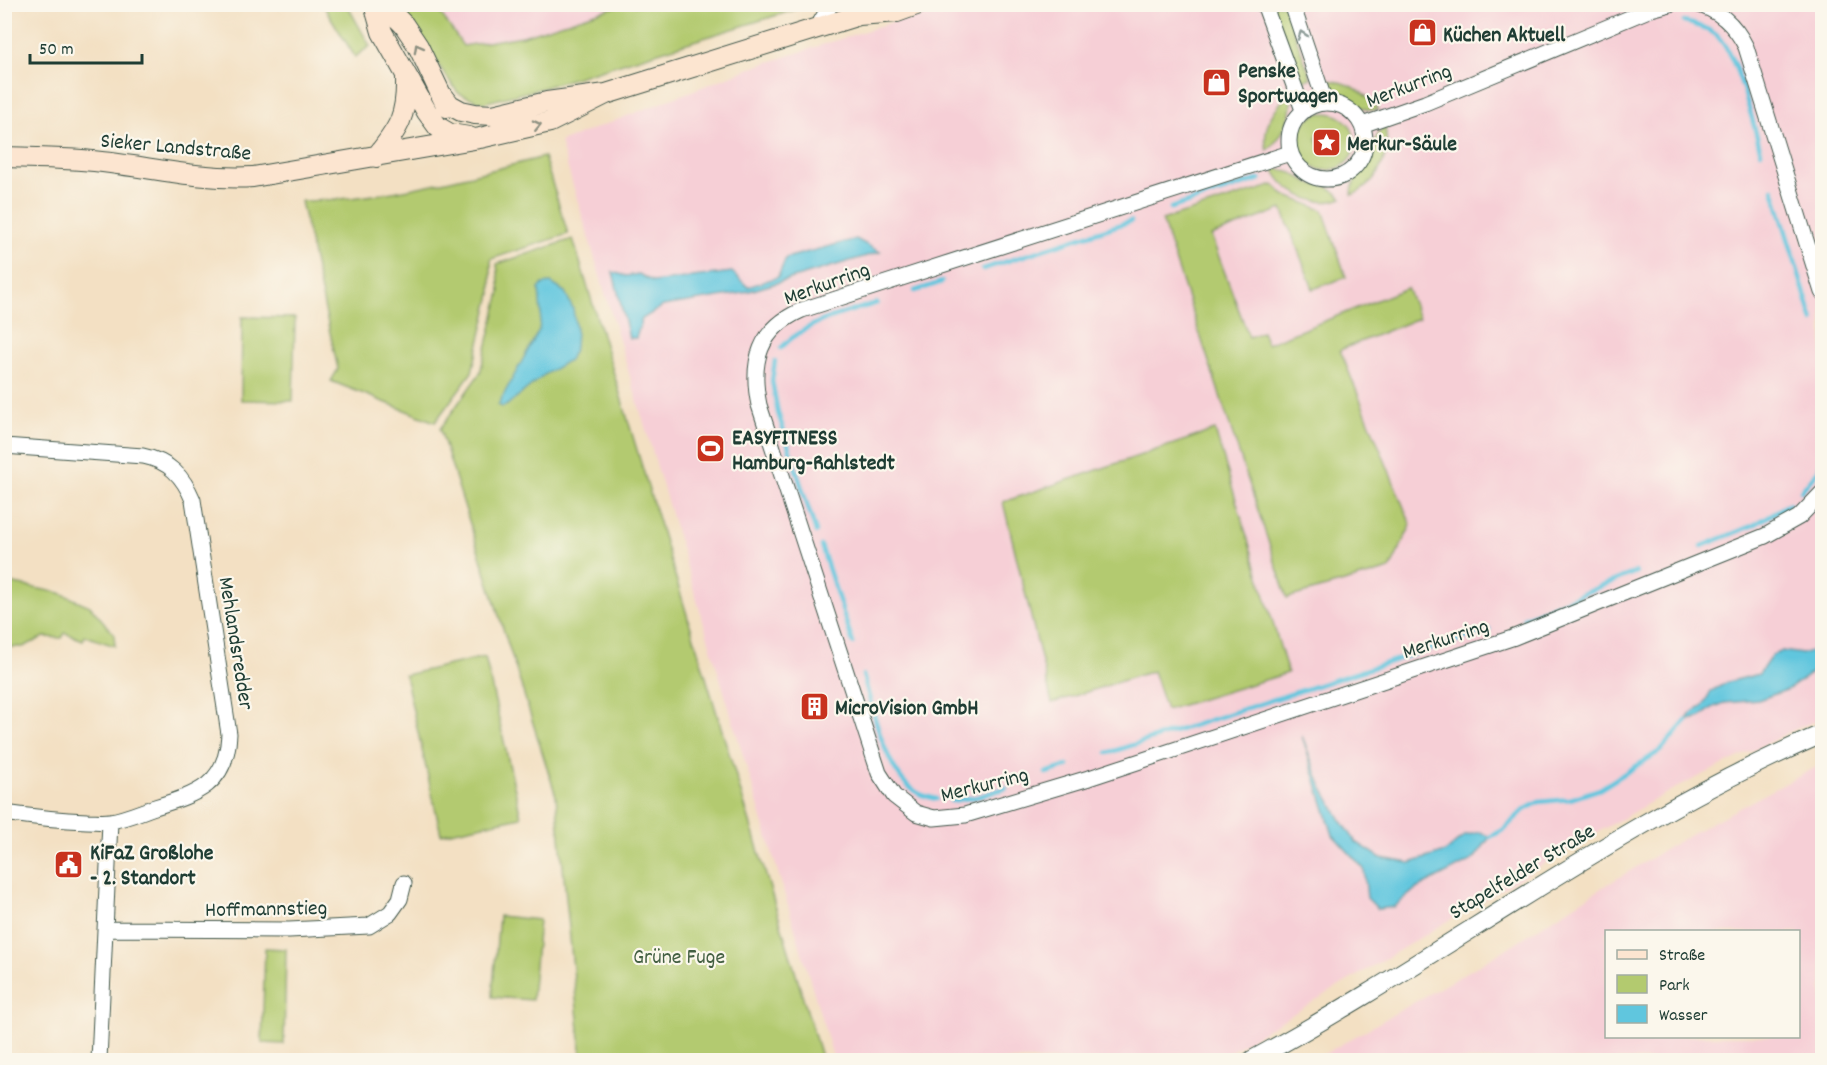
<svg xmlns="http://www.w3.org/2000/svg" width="1827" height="1065" viewBox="0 0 1827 1065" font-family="Dekko,sans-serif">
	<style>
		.built { fill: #f6cfd6; fill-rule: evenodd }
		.green { fill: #b3ca6f; stroke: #698452; stroke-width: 1.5; fill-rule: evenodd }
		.water { fill: #60c6de; stroke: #408289; stroke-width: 1.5 }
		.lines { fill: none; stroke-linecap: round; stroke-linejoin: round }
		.stream { stroke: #60c6de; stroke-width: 4.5 }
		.minor-casing { stroke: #3f5549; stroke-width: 17 }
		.tertiary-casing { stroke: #3f5549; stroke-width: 20 }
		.secondary-casing { stroke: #3f5549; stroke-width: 22 }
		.minor { stroke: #fff; stroke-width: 15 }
		.tertiary { stroke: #fff; stroke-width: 18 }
		.secondary { stroke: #fce5d0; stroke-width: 20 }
		.oneway { stroke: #8f9e9a }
		.oneway2 { stroke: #8e9182 }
		.labels { text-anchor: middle; stroke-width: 4.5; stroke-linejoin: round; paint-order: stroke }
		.poi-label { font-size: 22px; font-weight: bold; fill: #1f3d34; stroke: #fbf7ec; text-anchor: start }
		.street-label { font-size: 22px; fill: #1f3d34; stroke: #fbf7ec }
		.park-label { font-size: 22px; fill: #446043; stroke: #fbf7ec }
	</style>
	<rect width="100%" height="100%" fill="#fbf7ec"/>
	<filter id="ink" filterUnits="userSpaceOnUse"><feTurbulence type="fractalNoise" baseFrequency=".0167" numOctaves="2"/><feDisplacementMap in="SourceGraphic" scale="12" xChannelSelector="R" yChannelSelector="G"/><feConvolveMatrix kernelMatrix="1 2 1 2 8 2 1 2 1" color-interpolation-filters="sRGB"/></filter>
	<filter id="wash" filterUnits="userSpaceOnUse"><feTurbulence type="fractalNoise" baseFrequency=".008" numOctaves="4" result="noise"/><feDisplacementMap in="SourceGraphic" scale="24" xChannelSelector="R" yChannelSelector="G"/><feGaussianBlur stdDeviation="1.35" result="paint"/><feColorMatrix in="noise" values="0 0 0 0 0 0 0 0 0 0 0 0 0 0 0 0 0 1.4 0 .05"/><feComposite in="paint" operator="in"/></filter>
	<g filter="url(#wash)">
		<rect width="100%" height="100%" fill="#f3e0c3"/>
		<path class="built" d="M435,5H621L523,36L463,46Z
			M945,5H1822V719L1800,727L1670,791L1572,847L1216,1060H834L560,142L751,68Z
			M1822,764V1060H1314L1495,956L1587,897L1694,832ZM1606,932H1798V1036H1606Z"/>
		<path class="green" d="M323,5H347L370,46L355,57Z
			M396,5H435L463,46L523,36L621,5H810L539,89L483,103L458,93Z
			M1269,5H1284L1311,78L1299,82Z
			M1325,80C1347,81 1365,91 1378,110C1359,112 1333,97 1325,80Z
			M1290,93C1295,112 1282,139 1267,150C1261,128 1274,108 1290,93Z
			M1321,113C1362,110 1367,167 1329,170C1293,173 1285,122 1321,113ZM1331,131L1336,146L1322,151L1316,137Z
			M1385,127C1391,155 1378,184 1352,195C1352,178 1360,175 1367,161C1374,148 1373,136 1385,127Z
			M544,157L568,234L491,259V294L472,372L435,422L331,381L338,369L301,201C384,200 464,177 544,157Z
			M1273,168L1292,173L1311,184L1329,187L1342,198C1317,209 1283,192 1273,168Z
			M1274,185L1284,195L1323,210L1346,277L1313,289L1282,209L1211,236L1249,337L1262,332L1267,344L1407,288L1419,318L1340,350L1411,525L1390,569L1287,598L1162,220Z
			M573,239L822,1060H582L556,796L440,429L480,373L500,292L497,264Z
			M242,317L295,318L293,401L241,400Z
			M1215,430L1288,673L1166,710L1153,671L1052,703L1003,502Z
			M4,582L60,593L90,606L114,634L115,646L85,636L83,640L65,633L62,638L44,637L23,647H5Z
			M485,657L521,817L441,834L405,675Z
			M499,916L539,920L532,1000L492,997Z
			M265,948L286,949L284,1044L262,1043Z"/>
		<path class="water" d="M856,239L880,252L743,293L663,306L642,319L636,338H629L613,272L626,276L639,274L653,282L732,272L748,287L778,277L786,258Z
			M551,283L565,292L573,309L576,329L575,347L569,360L544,375L507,405L503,407L498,405L539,330L541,315L539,289L543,284Z
			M1822,647V661L1818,668L1789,689L1758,700L1724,703L1712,708L1701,717L1686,721L1691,713L1702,707L1711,691L1728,682L1759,674L1772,655L1782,651L1802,654Z
			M1302,736L1321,785L1341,820L1356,842L1381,858L1410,863L1445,852L1464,836L1480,832L1490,837L1474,859L1416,889L1394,907L1378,909L1367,898L1364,869L1333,835Z"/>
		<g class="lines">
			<path class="stream" d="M1684,22C1694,24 1707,28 1715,34C1737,52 1753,123 1761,152
				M1773,189L1813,321
				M1171,208L1260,179
				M983,269L1131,221
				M915,291L942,282
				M781,348C806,321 843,314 877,303
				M775,361L772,381L778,413L816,532
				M1801,491L1818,471L1822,460
				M821,546L853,643
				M1702,546L1754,525L1789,504
				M1523,618L1636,572
				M863,675C873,708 885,776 918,793C923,796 930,797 936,799
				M1108,753L1489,630
				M1046,773L1068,766
				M951,801L977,797L1006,788
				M1490,837L1503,830L1524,810L1539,802L1570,799L1600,789L1660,751L1686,721"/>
		</g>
	</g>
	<g filter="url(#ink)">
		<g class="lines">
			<defs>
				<path id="minor" d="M1264,4L1303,110
					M1292,4L1325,102
					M1696,4C1720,10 1735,25 1746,47L1822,292
					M817,28L831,4
					M1289 141a38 38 0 1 1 76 0a38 38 0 1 1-76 0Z
					M1362,125L1425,103L1651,9L1670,4
					M1290,153L802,310C759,329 750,362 759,405L879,773L894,796L916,813L934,818L965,815L1089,778L1512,638L1765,536L1799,517L1822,493
					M4,446L143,456C169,461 183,476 193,500L229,734C227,785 197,794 155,807C140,812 125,819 110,821C103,822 95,821 87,821C60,820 32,817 4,813
					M106,929L289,930L369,926L390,913L400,899L404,883
					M99,1060L110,822"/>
				<path id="tertiary" d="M1252,1060C1445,956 1620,820 1822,734"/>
				<path id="secondary" d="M374,4L382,32L427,112L438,127L450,134L469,137
					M383,4L404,25L418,46L447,107
					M444,97L450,105L461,111L475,114L493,115L547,102L606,94L859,15L897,12L919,4
					M4,157C40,158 76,158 111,163C158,169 205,180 253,177L480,138L550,122L606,94
					M376,157C399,128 407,116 406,78"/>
			</defs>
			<use href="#minor" class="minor-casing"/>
			<use href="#tertiary" class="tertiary-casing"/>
			<use href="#secondary" class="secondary-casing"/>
			<use href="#minor" class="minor"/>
			<use href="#tertiary" class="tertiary"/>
			<use href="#secondary" class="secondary"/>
		</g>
		<defs><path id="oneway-chevron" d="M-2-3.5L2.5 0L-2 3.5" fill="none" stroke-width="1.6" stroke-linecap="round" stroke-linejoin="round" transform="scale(1.5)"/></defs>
		<use class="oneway" href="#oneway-chevron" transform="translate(1302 35) rotate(-109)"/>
		<g class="oneway2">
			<use href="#oneway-chevron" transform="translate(418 48) rotate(-119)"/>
			<use href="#oneway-chevron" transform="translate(537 125) rotate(-13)"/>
		</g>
	</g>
	<defs>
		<symbol id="shop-square" viewBox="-11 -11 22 22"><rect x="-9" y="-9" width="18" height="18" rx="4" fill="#c8321e" stroke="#fbf7ec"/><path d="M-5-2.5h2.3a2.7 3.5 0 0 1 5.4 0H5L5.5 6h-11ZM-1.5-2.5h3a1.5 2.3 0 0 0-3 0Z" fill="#fff"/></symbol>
		<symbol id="sight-square" viewBox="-11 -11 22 22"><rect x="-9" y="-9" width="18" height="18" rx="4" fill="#c8321e" stroke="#fbf7ec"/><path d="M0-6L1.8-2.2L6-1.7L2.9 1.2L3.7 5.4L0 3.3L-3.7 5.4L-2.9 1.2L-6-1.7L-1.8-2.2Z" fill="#fff"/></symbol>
		<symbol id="stadium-square" viewBox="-11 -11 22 22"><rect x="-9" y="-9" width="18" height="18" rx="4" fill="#c8321e" stroke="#fbf7ec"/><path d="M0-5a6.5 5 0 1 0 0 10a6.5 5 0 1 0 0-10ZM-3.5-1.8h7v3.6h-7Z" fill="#fff"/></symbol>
		<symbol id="building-square" viewBox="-11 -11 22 22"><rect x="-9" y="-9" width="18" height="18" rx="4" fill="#c8321e" stroke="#fbf7ec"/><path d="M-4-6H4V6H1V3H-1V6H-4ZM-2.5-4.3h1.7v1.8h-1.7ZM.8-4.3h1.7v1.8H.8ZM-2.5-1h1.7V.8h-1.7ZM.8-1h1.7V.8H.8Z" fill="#fff"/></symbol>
		<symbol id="civic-square" viewBox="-11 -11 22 22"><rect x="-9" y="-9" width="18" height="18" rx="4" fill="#c8321e" stroke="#fbf7ec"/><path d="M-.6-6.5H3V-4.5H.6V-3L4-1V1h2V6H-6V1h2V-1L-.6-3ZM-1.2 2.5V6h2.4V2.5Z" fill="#fff"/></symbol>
	</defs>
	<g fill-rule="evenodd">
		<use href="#shop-square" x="1406" y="16" width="33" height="33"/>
		<use href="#shop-square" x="1200" y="66" width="33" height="33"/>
		<use href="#sight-square" x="1310" y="126" width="33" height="33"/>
		<use href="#stadium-square" x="694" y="432" width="33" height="33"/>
		<use href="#building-square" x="798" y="690" width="33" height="33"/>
		<use href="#civic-square" x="52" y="848" width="33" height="33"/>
	</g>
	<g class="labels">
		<g class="poi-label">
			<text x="1443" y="41">Küchen Aktuell</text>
			<text x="1238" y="77">Penske<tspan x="1238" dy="25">Sportwagen</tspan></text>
			<text x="1347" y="150">Merkur-Säule</text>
			<text x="732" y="444">EASYFITNESS<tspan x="732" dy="25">Hamburg-Rahlstedt</tspan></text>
			<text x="835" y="714">MicroVision GmbH</text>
			<text x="90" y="859">KiFaZ Großlohe<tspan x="90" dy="25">- 2. Standort</tspan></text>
		</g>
		<g class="street-label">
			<text transform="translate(1408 84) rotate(-21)" y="8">Merkurring</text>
			<text transform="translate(176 145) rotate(5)" y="8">Sieker Landstraße</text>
			<text transform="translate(826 282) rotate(-20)" y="8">Merkurring</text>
			<text transform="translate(1445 637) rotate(-18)" y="8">Merkurring</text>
			<text transform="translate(238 643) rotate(81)" y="8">Mehlandsredder</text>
			<text transform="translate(984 783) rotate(-14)" y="8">Merkurring</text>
			<text transform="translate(1521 870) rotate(-31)" y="8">Stapelfelder Straße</text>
			<text transform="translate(266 907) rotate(-1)" y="8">Hoffmannstieg</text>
		</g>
		<g class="park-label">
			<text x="679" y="963">Grüne Fuge</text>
		</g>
	</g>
	<rect width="1827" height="1065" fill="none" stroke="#fbf7ec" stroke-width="24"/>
	<rect x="1605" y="930" width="195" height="108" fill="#fbf7ec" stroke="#a3ada2" stroke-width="1.5"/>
	<rect x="1617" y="950" width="30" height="9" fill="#fce5d0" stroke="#a3ada2" stroke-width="1.5"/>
	<text x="1659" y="960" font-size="18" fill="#1f3d34">Straße</text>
	<rect x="1617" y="975" width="30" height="18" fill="#b3ca6f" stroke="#a3ada2" stroke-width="1.5"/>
	<text x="1659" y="990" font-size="18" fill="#1f3d34">Park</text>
	<rect x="1617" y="1005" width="30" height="18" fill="#60c6de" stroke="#a3ada2" stroke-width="1.5"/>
	<text x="1659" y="1020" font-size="18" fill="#1f3d34">Wasser</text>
	<path d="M30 54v9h112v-9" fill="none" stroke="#1f3d34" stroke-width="3"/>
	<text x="39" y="54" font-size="18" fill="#1f3d34" stroke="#fbf7ec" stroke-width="4.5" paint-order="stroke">50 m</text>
</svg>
